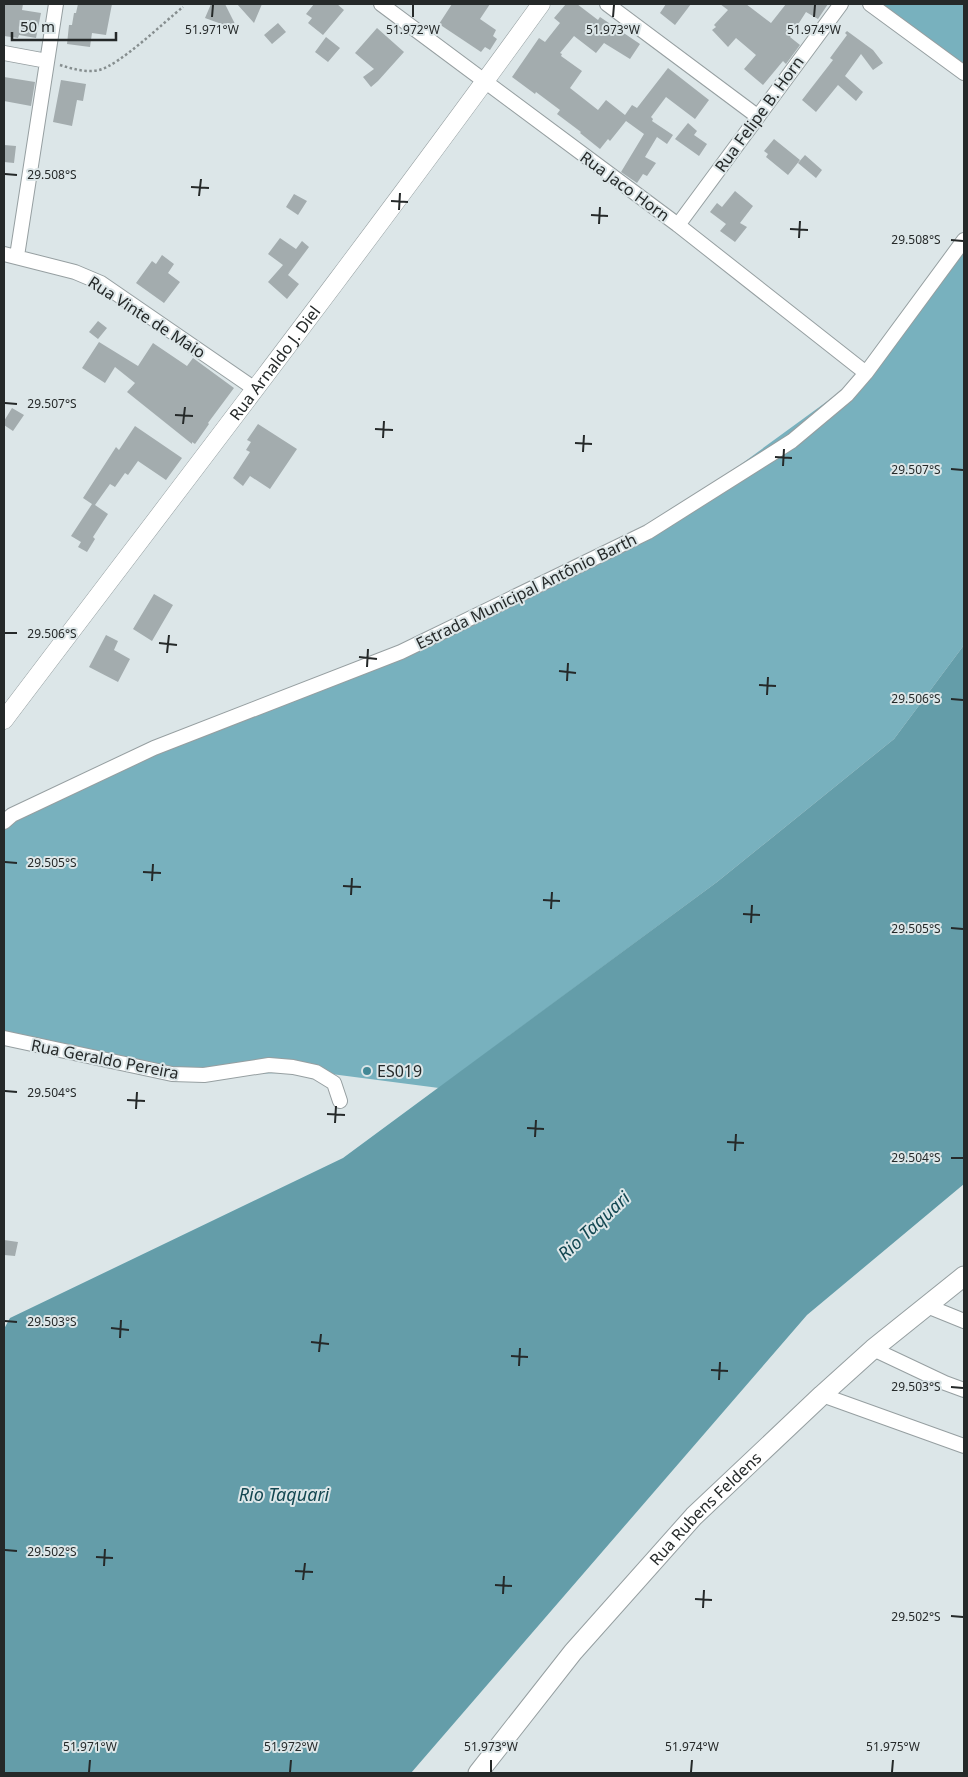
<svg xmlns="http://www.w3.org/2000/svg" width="968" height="1777" viewBox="0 0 968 1777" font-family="'Noto Sans',sans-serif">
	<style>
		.forest { fill: #78b1be }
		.water { fill: #649da9 }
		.building { fill: #a3acae }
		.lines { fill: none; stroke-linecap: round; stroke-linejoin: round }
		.minor-casing { stroke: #969fa1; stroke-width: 16 }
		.tertiary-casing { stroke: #969fa1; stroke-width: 19 }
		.secondary-casing { stroke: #969fa1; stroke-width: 21 }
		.path { stroke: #868e8f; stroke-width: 2.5; stroke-dasharray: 2.5 2.5; stroke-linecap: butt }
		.minor { stroke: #fff; stroke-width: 14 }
		.tertiary { stroke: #fff; stroke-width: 18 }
		.secondary { stroke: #fff; stroke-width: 19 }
		.ticks { fill: none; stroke: #252929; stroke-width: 2 }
		.poi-dot { fill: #438896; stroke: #dce6e8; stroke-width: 2 }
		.labels { text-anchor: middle; stroke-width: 4; stroke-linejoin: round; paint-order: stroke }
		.street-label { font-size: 16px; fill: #252929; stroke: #dce6e8 }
		.poi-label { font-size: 16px; fill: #252929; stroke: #dce6e8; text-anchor: start }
		.water-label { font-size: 18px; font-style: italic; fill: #134751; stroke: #dce6e8 }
		.ticks-label { font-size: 12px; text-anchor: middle; fill: #252929; stroke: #dce6e8; stroke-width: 4; stroke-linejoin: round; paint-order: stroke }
	</style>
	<rect width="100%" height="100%" fill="#dce6e8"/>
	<path class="forest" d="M870,4H964V73Z
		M964,240V645L894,739L717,882L439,1088L316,1072L204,1075L4,1038V823L154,748L401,652L648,532L866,373Z"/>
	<path class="water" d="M964,645V1184L807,1315L411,1773H4V1329L10,1318L343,1158L717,882L894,739Z"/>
	<path class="building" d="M4,4H23L22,10L41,13L36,38L19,35L18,38L4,36Z
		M78,4H112L106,35L92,33L90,47L67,44L69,25H72L74,13H76Z
		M211,4H225L238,30L205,18Z
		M237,4H262L254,23Z
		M314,4H337L344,10L323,35L308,23L312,18L306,14Z
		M452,4H490L480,19L496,30L493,36L497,39L490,50L485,47L481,52L439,24Z
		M566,4H577L598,20L600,17L640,44L630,59L604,43L596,53L574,36L560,53L562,54L561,56L582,71L570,88L598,110L606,100L625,115L632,105L637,108L668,68L709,100L695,119L666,97L651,117L653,119L652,121L673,135L667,144L657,137L645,157L656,163L647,176L643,174L637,183L621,172L644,134L626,121L610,141L608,139L600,149L580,133L581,132L557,114L560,110L536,92L535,94L512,77L539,38L545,42L560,23L554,18Z
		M666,4H691L675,25L660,13Z
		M720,4H746L771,23L786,4H828L818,19L806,12L790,37L800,45L786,64L783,61L763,85L744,69L756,55L736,38L728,47L712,30L716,27L714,25L728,10Z
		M278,23L286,32L272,44L264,35Z
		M377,28L404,52L378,81L371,87L363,77L374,69L355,53Z
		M847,31L873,50L883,63L873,70L861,54L845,76L863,92L856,101L838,85L816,112L802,100L833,60L830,58L847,35L845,33Z
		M326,37L340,48L328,62L315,52Z
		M4,77L35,82L31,106L4,101Z
		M61,80L86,84L83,101L77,100L72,126L53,122Z
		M688,123L697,131L694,135L707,144L699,156L675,139Z
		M774,139L800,160L788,175L766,157L768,154L764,151Z
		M4,145L16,146L14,163L4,162Z
		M805,155L822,170L816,178L798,163Z
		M735,191L753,206L740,223L747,227L735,242L720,231L726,224L710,212L717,203L722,207Z
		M294,194L307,201L298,215L286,207Z
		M280,238L296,249L302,241L309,247L288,275L299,284L287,299L268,282L283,265L268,254Z
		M162,255L174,264L168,273L180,282L164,303L136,283L152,261L156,264Z
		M98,321L107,328L98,339L89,332Z
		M99,342L138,366L153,343L187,366L193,358L234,388L208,423L209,424L195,444L192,442V444L127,392L135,383L115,367L105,383L82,368Z
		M12,408L24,415L13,431L4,425V421Z
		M258,424L297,449L270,489L250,476L243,486L233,478L250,452L246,450L251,442L247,440Z
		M135,426L182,458L166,480L138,461L128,475L125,473L115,487L110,484L95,505L108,514L93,537L95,539L87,552L78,547L81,542L71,536L92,504L83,498L116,447L119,450Z
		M154,594L173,605L152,641L133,629Z
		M106,635L118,641L114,650L130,659L118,682L89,667Z
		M4,1240L18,1242L15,1256L4,1255Z"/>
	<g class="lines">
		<defs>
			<path id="minor" d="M381,4L678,225L866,373
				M607,4L757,116
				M870,4L964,73
				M4,53L47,61
				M678,225L841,4
				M4,254L75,272L101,283L255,389
				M17,256L56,4
				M4,822L12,815L154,748L401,652L648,532L792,441L847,395L866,373L964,240
				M4,1038L172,1074L204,1075L269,1065L293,1067L316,1072L334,1083L340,1101
				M927,1306L964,1321
				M873,1349L945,1383L964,1390
				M822,1395L964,1446"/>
			<g id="tertiary">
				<path id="s1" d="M4,720C184,482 366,246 541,4"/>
			</g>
			<g id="secondary">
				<path id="s2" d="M478,1773L573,1652L694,1516L822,1395L873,1349L964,1276"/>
			</g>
		</defs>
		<use href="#minor" class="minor-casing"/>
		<use href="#tertiary" class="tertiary-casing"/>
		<use href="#secondary" class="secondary-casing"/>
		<path class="path" d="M60,65C73,69 86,73 99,70C120,65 164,22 183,7"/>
		<use href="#minor" class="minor"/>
		<use href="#tertiary" class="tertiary"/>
		<use href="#secondary" class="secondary"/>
	</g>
	<path class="ticks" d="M212,17L213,5M413,17V5M613,17L614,5M814,17L815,5M5,174L17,175M191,187L209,188M199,196L201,179M391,201L408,202M399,210L400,193M591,215L608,216M599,224L600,207M790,229L808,230M799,238L800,221M951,240L963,241M5,403L17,404M175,415L193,416M183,424L185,407M375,429L393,430M383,438L384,421M575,443L592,444M583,452L584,435M775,457L792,458M783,466L784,449M951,469L963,470M5,633H17M159,643L177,645M167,653L169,635M359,657L377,659M367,667L368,649M559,671L576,673M567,681L568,663M759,685L776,686M767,695L768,677M951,699L963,700M5,862L17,863M143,872L161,873M152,881L153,864M343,886L361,887M351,895L352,878M543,900L560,901M551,909L552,892M743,914L760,915M751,923L752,905M951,928L963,929M5,1091L17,1092M127,1100L145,1101M136,1109L137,1092M327,1114L345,1115M335,1123L336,1106M527,1128L544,1129M535,1137L536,1120M727,1142L744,1143M735,1151L736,1134M951,1158H963M5,1321L17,1322M111,1328L129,1330M120,1338L121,1320M311,1342L329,1344M319,1352L321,1334M511,1356L528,1357M519,1366L520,1348M711,1370L728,1371M719,1380L720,1362M951,1387L963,1388M5,1550L17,1551M96,1557L113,1558M104,1566L105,1549M295,1571L313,1572M303,1580L305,1563M495,1585L512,1586M503,1594L504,1576M695,1599L712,1600M703,1608L704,1590M951,1616L963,1617M89,1772L90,1760M290,1772L291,1760M491,1772V1760M691,1772L692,1760M892,1772L893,1760"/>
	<circle class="poi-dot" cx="367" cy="1071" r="5"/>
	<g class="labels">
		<g class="street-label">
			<text transform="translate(759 114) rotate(-54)" y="6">Rua Felipe B. Horn</text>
			<text transform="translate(625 186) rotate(36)" y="6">Rua Jaco Horn</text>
			<text transform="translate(147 317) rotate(33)" y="6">Rua Vinte de Maio</text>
			<text dy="6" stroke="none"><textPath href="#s1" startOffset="448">Rua Arnaldo J. Diel</textPath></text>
			<text transform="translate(526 591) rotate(-26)" y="6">Estrada Municipal Antônio Barth</text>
			<text transform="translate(105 1059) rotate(11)" y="6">Rua Geraldo Pereira</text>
			<text dy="6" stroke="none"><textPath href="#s2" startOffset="349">Rua Rubens Feldens</textPath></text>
		</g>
		<g class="poi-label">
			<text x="377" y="1077">ES019</text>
		</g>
		<g class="water-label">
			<text transform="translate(594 1226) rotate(-43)" y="6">Rio Taquari</text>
			<text x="284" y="1501">Rio Taquari</text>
		</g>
	</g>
	<g class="ticks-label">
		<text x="212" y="34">51.971°W</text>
		<text x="413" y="34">51.972°W</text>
		<text x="613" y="34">51.973°W</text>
		<text x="814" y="34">51.974°W</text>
		<text x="52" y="179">29.508°S</text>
		<text x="916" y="244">29.508°S</text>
		<text x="52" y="408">29.507°S</text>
		<text x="916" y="474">29.507°S</text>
		<text x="52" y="638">29.506°S</text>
		<text x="916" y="703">29.506°S</text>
		<text x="52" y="867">29.505°S</text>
		<text x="916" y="933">29.505°S</text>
		<text x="52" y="1097">29.504°S</text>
		<text x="916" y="1162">29.504°S</text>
		<text x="52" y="1326">29.503°S</text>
		<text x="916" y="1391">29.503°S</text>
		<text x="52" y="1556">29.502°S</text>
		<text x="916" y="1621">29.502°S</text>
		<text x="90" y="1751">51.971°W</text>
		<text x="291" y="1751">51.972°W</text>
		<text x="491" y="1751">51.973°W</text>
		<text x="692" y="1751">51.974°W</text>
		<text x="893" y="1751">51.975°W</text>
	</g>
	<rect width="968" height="1777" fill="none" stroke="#252929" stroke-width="10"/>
	<path d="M12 32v8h104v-8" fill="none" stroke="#252929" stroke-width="2.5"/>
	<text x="20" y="32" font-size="15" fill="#252929" stroke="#dce6e8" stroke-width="4" paint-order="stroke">50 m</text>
</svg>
